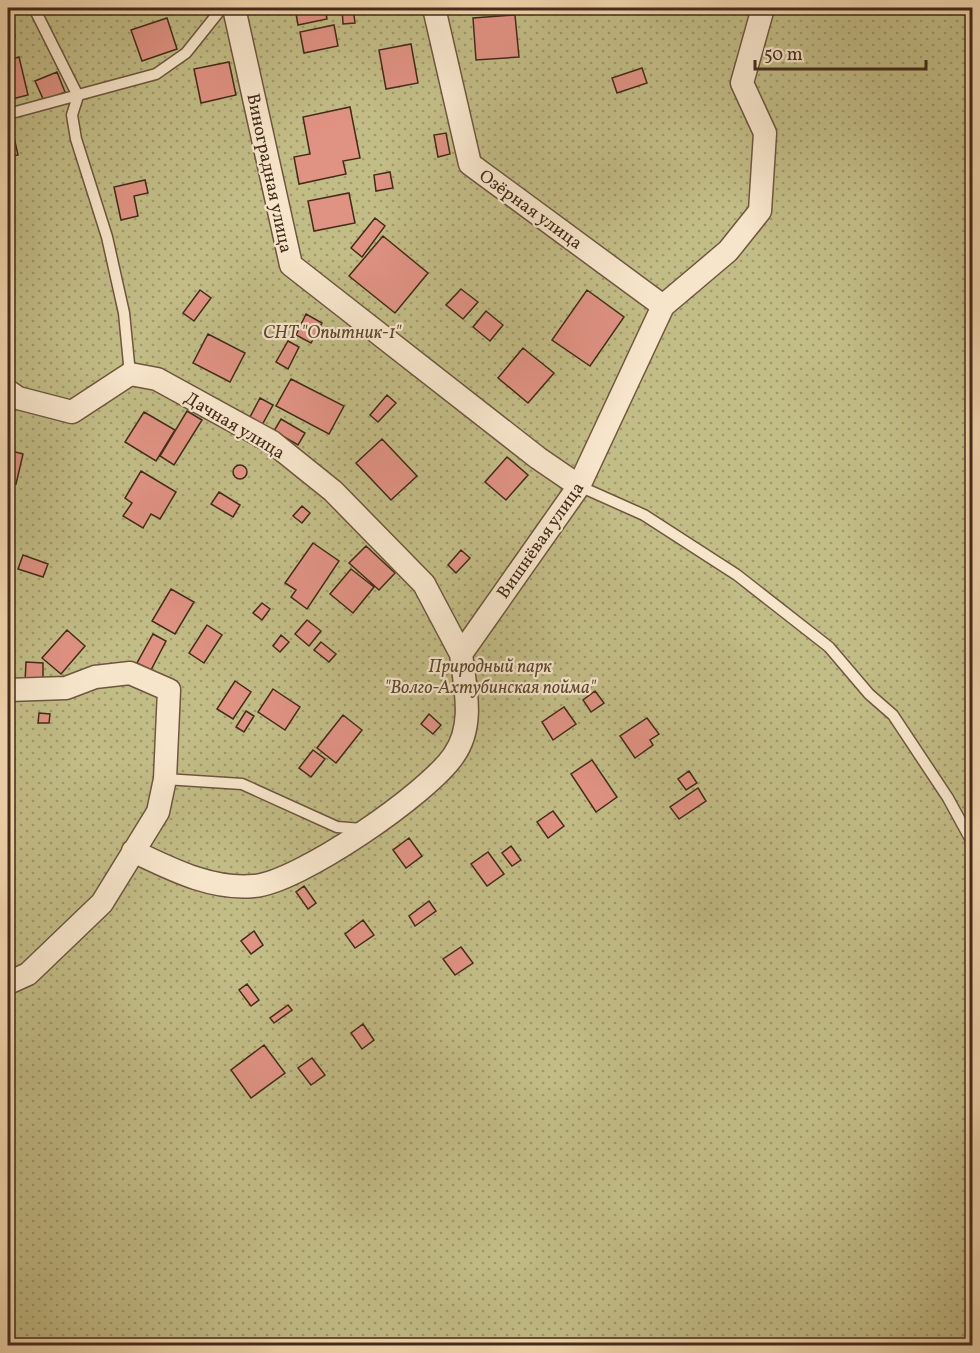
<svg xmlns="http://www.w3.org/2000/svg" width="980" height="1353" viewBox="0 0 980 1353" font-family="Vollkorn,serif">
	<style>
		.park { fill: url(#park-dots); stroke: #827450; stroke-width: 1.5 }
		.building { fill: #e09283; stroke: #432b1a; stroke-width: 1.5 }
		.lines { fill: none; stroke-linecap: round; stroke-linejoin: round }
		.lane-casing { stroke: #6f563f; stroke-width: 13 }
		.street-casing { stroke: #6f563f; stroke-width: 25 }
		.lane { stroke: #f7e5cb; stroke-width: 10 }
		.street { stroke: #f7e5cb; stroke-width: 22 }
		.labels { text-anchor: middle; stroke-width: 4.5; stroke-linejoin: round; paint-order: stroke }
		.street-label { font-size: 18px; fill: #432b1a; stroke: #f7e5cb }
		.park-label { font-size: 18px; font-style: italic; fill: #5c4830; stroke: #f7e5cb }
	</style>
	<defs>
		<pattern id="park-dots" width="8" height="8" patternUnits="userSpaceOnUse" patternTransform="scale(1.5)"><rect width="8" height="8" fill="#c2bc86"/><path d="M2 2h.1M6 6h.1" fill="none" stroke="#9f996d" stroke-width="1.8" stroke-linecap="round"/></pattern>
	</defs>
	<rect width="100%" height="100%" fill="#f3d7af"/>
	<filter id="stains"><feTurbulence type="fractalNoise" baseFrequency=".00333" numOctaves="4"/><feColorMatrix values="0 0 0 0 .2 0 0 0 0 .09 0 0 0 0 .02 0 0 0 .5 -.17"/></filter>
	<radialGradient id="worn" r=".72"><stop offset=".6" stop-color="#630" stop-opacity="0"/><stop offset="1" stop-color="#630" stop-opacity=".3"/></radialGradient>
	<path class="park" d="M8,8H972V1345H8Z"/>
	<path class="building" d="M295,8H325L327,19L298,25Z
		M342,8H353L355,23L343,24Z
		M515,15L519,57L476,60L473,18Z
		M167,18L177,49L142,61L131,30Z
		M8,20L15,36L8,39Z
		M334,25L338,46L304,53L300,32Z
		M411,44L418,83L386,89L379,50Z
		M19,57L28,95L8,100V60Z
		M229,62L236,95L201,103L194,69Z
		M642,68L647,83L617,93L612,78Z
		M57,72L65,92L44,101L35,81Z
		M350,107L360,158L343,161L346,174L299,184L294,157L310,154L303,117Z
		M13,133L18,155L8,157V135Z
		M446,133L450,154L438,157L434,135Z
		M390,172L393,188L376,191L374,175Z
		M145,180L148,193L134,196L138,216L121,220L114,187Z
		M349,193L355,223L314,231L308,201Z
		M375,218L385,226L362,257L351,248Z
		M383,236L428,273L395,313L349,276Z
		M461,289L478,302L463,319L446,305Z
		M200,290L211,298L194,321L183,313Z
		M587,290L624,317L590,366L552,340Z
		M486,311L503,325L490,341L473,327Z
		M306,314L322,323L311,343L296,335Z
		M208,334L245,353L230,382L193,363Z
		M288,341L299,347L288,369L276,362Z
		M523,348L554,373L528,403L498,378Z
		M291,379L344,406L329,434L276,406Z
		M387,395L396,403L378,422L370,415Z
		M260,398L273,405L262,425L249,419Z
		M187,411L202,420L174,465L160,456Z
		M144,412L175,430L156,461L125,442Z
		M281,419L305,433L298,445L274,431Z
		M382,439L417,476L391,500L356,463Z
		M8,450L23,454L16,484L8,482Z
		M507,457L528,475L506,500L485,482Z
		M233 472a7 7 0 1 1 14 0a7 7 0 1 1-14 0Z
		M141,471L176,492L160,519L151,514L143,528L123,516L132,503L125,498Z
		M219,492L240,505L233,517L211,504Z
		M302,506L310,513L302,523L293,516Z
		M313,543L339,561L307,609L291,597L296,590L285,583Z
		M366,546L395,573L379,590L349,563Z
		M461,550L470,558L456,573L448,565Z
		M23,555L48,564L43,577L18,569Z
		M351,569L374,587L353,613L330,594Z
		M171,589L194,602L175,634L152,621Z
		M262,603L270,609L262,620L253,613Z
		M307,620L321,631L309,646L295,634Z
		M207,625L222,635L204,663L189,653Z
		M67,630L85,646L61,674L42,658Z
		M153,634L166,641L151,670L137,663Z
		M281,635L289,642L280,652L273,646Z
		M321,642L336,654L329,662L314,650Z
		M26,662L43,663V683L25,682Z
		M235,681L251,692L233,719L217,709Z
		M273,689L300,707L285,730L258,712Z
		M595,691L604,703L591,712L583,700Z
		M564,707L576,724L553,740L542,722Z
		M246,711L254,716L244,732L236,727Z
		M39,713L50,714L49,723H38Z
		M429,714L441,725L433,734L421,724Z
		M343,715L362,730L336,763L317,748Z
		M647,718L659,734L650,740L653,745L635,758L620,736Z
		M313,750L325,759L311,777L299,768Z
		M592,760L617,797L596,812L571,774Z
		M689,771L697,783L686,790L678,779Z
		M698,788L706,801L679,819L670,807Z
		M553,811L564,826L548,838L537,822Z
		M409,838L422,856L406,868L393,850Z
		M511,846L521,860L512,866L502,853Z
		M488,852L504,874L487,886L471,864Z
		M304,886L316,903L308,909L296,892Z
		M429,901L436,911L415,926L409,916Z
		M363,920L374,935L355,948L345,934Z
		M254,931L263,945L251,954L241,941Z
		M461,947L473,963L455,975L443,959Z
		M247,984L259,1000L251,1006L239,990Z
		M288,1005L292,1010L274,1023L270,1018Z
		M363,1024L374,1040L362,1049L351,1033Z
		M264,1045L285,1073L251,1098L231,1070Z
		M312,1058L325,1075L311,1085L298,1068Z"/>
	<g class="lines">
		<defs>
			<path id="lane" d="M34,8L78,96L72,115L76,139L107,237L124,313L130,374
				M8,114L156,74L186,53L222,8
				M579,486L644,515L737,575L829,647L869,694L893,715L948,798L972,842
				M165,779L242,784L337,827L362,829"/>
			<path id="street" d="M234,8L291,265L538,458L579,486
				M434,8L470,164L663,306
				M8,391L18,398L72,412L130,374L157,379L272,442L333,491L424,584L461,654
				M8,690L66,688L95,677L130,673L169,690L165,779L158,812L102,903L28,974L8,983
				M133,851C171,869 211,890 254,886C298,883 429,793 454,755C475,725 465,687 461,654L579,486L663,306L728,251L760,211L765,133L742,83L763,8"/>
		</defs>
		<use href="#lane" class="lane-casing"/>
		<use href="#street" class="street-casing"/>
		<use href="#lane" class="lane"/>
		<use href="#street" class="street"/>
	</g>
	<g class="labels">
		<g class="street-label">
			<text transform="translate(270 173) rotate(78)" y="6">Виноградная улица</text>
			<text transform="translate(531 209) rotate(36)" y="6">Озёрная улица</text>
			<text transform="translate(235 425) rotate(31)" y="6">Дачная улица</text>
			<text transform="translate(540 540) rotate(-55)" y="6">Вишнёвая улица</text>
		</g>
		<g class="park-label">
			<text x="332" y="338">СНТ "Опытник-1"</text>
			<text x="490" y="672">Природный парк<tspan x="490" dy="21">"Волго-Ахтубинская пойма"</tspan></text>
		</g>
	</g>
	<rect width="980" height="1353" fill="none" stroke="#f3d7af" stroke-width="30"/>
	<rect x="9" y="9" width="962" height="1335" fill="none" stroke="#432b1a" stroke-width="3"/>
	<rect x="15" y="15" width="950" height="1323" fill="none" stroke="#432b1a" stroke-width="1.5"/>
	<path d="M755 60v9h171v-9" fill="none" stroke="#432b1a" stroke-width="3"/>
	<text x="764" y="60" font-size="18" fill="#432b1a" stroke="#f7e5cb" stroke-width="4.5" paint-order="stroke">50 m</text>
	<rect width="100%" height="100%" filter="url(#stains)"/>
	<rect width="100%" height="100%" fill="url(#worn)"/>
</svg>
